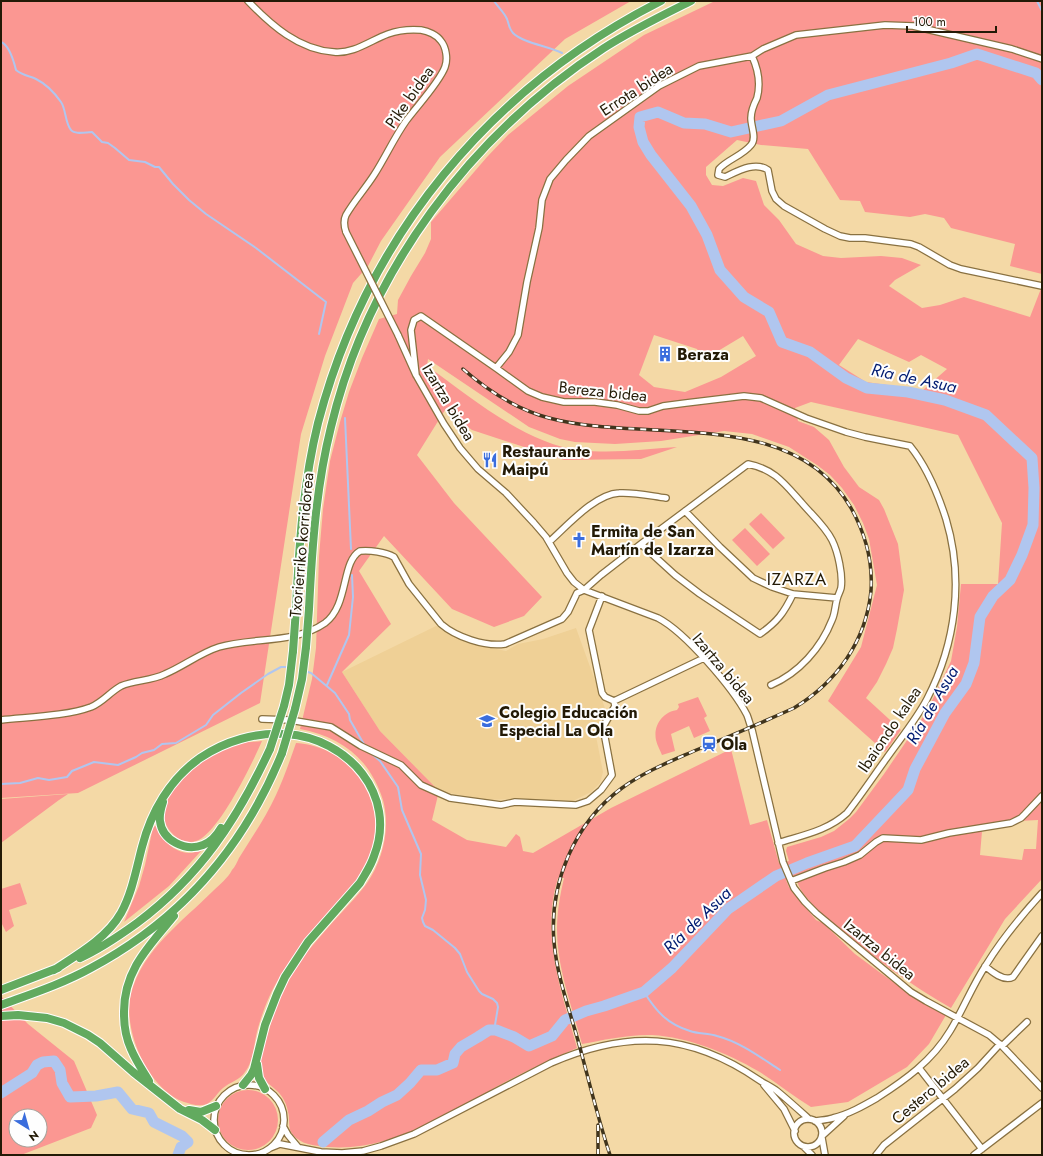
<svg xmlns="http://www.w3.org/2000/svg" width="1043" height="1156" viewBox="0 0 1043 1156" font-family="Jost,sans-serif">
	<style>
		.built { fill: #efd096 }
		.green { fill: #fb9792; fill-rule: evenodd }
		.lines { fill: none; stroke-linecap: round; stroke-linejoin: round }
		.stream { stroke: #b0c6ef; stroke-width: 2 }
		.river { stroke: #b0c6ef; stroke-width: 11 }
		.minor-casing { stroke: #897141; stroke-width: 8 }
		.highway-casing { stroke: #fff; stroke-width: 10 }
		.minor { stroke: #fff; stroke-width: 5.5 }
		.highway { stroke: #62aa5f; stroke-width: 8 }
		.rail-casing { stroke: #41351d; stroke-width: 3.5 }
		.rail { stroke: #fefefe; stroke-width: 2; stroke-dasharray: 6; stroke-linecap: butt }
		.minor-bridge-casing { stroke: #897141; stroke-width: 8; stroke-linecap: butt }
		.highway-bridge-casing { stroke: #fff; stroke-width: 10; stroke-linecap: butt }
		.minor-bridge { stroke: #fff; stroke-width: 5.5 }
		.highway-bridge { stroke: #62aa5f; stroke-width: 8 }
		.labels { text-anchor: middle; stroke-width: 4; stroke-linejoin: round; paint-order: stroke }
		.street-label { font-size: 16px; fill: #231a06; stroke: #fefefe }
		.poi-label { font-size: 16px; font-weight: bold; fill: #231a06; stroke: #fefefe; text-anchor: start }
		.water-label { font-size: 17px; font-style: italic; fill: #001b71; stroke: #fefefe }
		.neighbourhood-label { font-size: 17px; letter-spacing: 1px; fill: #231a06; stroke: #fefefe }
	</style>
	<rect width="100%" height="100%" fill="#f4d9a6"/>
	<path class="built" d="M436,626L467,643L506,651L518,644L543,639L576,628L606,711L595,731L603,772L600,783L591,792L573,801L511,799L488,800L439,791L380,731L342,672Z"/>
	<path class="green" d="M1,1H631L565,39L440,157L381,241L368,266L353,283L325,356L301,434L260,703L78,793L1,798Z
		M715,1H1042V274L1010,266L1015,244L951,228L944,218L925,214L910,217L865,212L860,201L840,200L808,149L761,145L737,140L706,167V175L712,185L723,186L743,178L756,181L764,205L779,220L796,244L823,256L841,258L881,256L902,258L921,265L895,280L889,286L922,308L940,305L964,297L1030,317L1042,286V879L1005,919L951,1008C911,985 875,959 840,929C828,919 812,906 803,893C799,888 797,881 795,876L786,880L789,887L816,920L823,923L855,954L882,974L921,1002L935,1010H940L946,1015L929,1044L907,1067L848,1102L811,1107C793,1096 776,1082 758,1071C727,1053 688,1037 652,1035C631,1034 602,1040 582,1044C572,1007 557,968 557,930C557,912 560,895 564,878H558C540,935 562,993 577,1048C554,1058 530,1069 507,1081C450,1112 388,1156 319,1146C309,1145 297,1142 291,1132C288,1126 290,1118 288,1112C287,1105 283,1096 277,1091C270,1084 262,1081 260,1069C259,1058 266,1040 269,1030C276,1004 287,978 303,957C316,941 329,926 343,911C351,902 360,893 367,883C381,863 389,834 385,810C384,800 379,788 374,779C359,750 331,735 300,729L312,679L316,648L319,556L323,509L330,461L340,422L349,392L362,358L379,319L397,314L398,300L411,276L425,253L431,239V222L487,157L508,135L568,86L644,35ZM654,335L697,349L703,360L743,336L756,356L721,377L685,392L654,387L639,375ZM858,339L909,362L921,355L947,369L923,390L866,382L839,365ZM428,359L529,427L560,439L575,442L615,444L661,441L724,431L752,434L789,447L817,465L830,475L842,488L854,505L863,523L869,539L877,585L861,647L828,701L885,752L901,730L866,698L877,682L886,664L893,648L897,629L904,590L898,544L884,509L879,500L859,487L844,467L829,440L814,427L798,421L795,408L811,402L958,435L1002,523L998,584H961L957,627L951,661L927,711L884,774L856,812L849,819L834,831L821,837L787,847L786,851L789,861L779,863L767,820L750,825L731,749L611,808L533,853L523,851L520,837L516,834L506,847L467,840L432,820L439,791L380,731L342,672L391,624L359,571L384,536L452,609L494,627L524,616L542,597L454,503L417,455L445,410L472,430L564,460L641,459L677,447C645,449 612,454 580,450C525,444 471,397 427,366ZM1038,820L1036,849H1024L1022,860L980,855L982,831L997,828L1018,821Z
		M761,513L785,538L773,549L749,524Z
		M745,528L770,554L757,566L732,540Z
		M698,697L707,716L704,718L710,731L694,738L689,726L671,734L675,751L662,755C660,750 657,745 656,740C653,725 663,712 677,710L679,707L678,704Z
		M262,741C251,766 223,823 202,838C184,851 161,829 164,811C170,779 210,753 238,744C246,742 254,742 262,741Z
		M296,743C301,743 305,744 310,745C330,749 355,766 364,784C378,811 379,832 368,860C366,865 364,871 360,876C351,889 339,899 330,911C311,932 294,953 280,977C270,992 263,1011 258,1028C254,1041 254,1061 245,1072C240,1080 230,1082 223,1088C218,1092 213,1101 207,1104C199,1107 191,1104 184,1102C148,1089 122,1030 131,994C142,950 183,921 213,891C220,884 228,878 232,870C235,867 237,862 239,858C252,837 266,817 276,795C284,778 290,760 296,743Z
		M68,794L59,800L1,843V799Z
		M156,826C162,839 174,853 189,853C193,853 198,851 202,850L169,886L124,922L139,886L145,865L153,827Z
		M20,883L27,904L9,910L14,926L6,932L1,922V889Z
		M1,996L28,1024L74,1061L97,1115L91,1128L21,1155H1ZM16,1116H40V1140H16Z
		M218 1120a30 30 0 1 1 60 0a30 30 0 1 1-60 0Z"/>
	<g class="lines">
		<path class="stream" d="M494,1C498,7 504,12 507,19C509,24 509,29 513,33C523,43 548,46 562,53
			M1037,1L1042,11
			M1,42C9,45 14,62 16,70C22,75 29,76 36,79C46,84 54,92 61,102C66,109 65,123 71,130C75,135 86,132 92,132L102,142L108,143L115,148L129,160L145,162L155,167H159L173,184L189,200L206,214L256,248L326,302L319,334
			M345,418L351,549
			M305,671L311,673L335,693L349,714L350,720L365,746
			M327,685L349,635L353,597L352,575
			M372,754L380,761L398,787L402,810L421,854L420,875L426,900L425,910L422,918L423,922L425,926L433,930L455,948L460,954L467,972L479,991L482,994L493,999L497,1003L498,1007L495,1025L496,1030
			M1,784L20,783L38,778L49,780L67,777L72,771L94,762L118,765L136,757L142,753L154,750L162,744L176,743L206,725L213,715L241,693L268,674L281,667H289
			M644,992C656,1011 667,1024 690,1031C698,1034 708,1033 717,1036C740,1042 760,1057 780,1070"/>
		<path class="river" d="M1,1093L32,1073L37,1065L43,1062L54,1061L60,1070L62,1083L70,1097L96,1096L118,1092L132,1109L149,1113L154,1122L182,1136L188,1142L181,1147L178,1155
			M323,1142L349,1120L368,1111L382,1102L397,1095L410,1083L421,1070H437L453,1063L455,1054L461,1047L478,1037L489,1030H496L514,1037L529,1046L552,1036L565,1020L586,1011L604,1006L644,992L672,968L728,909L776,876L807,863L855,846L908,790L915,769L945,713L966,684L974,663L980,617L993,596L1010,580L1022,555L1033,525L1034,488L1032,458L986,415L945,400L908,392L867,388L846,378L810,352L782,342L769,312L744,297L720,270L707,235L691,206L651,155L643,142L639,127L640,117L658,112L684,123L705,124L731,132L781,121L828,95L951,63L977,54L1036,73L1042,80"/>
		<defs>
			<path id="minor" d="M248,1C271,25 299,50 334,52C354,54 371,40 388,34C399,30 409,29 421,30C428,31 437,35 441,41C446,47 448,59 445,67C439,83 417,106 406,121C394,138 385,158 374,175C365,189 354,201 346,215C343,221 344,226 346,232
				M752,56C758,69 761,83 757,98C754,104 751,111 751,118C751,127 757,138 751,145C742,156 728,159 719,169L718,175L725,177C738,171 755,161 768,170L772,191L776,199L784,206L825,229L840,236L850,238H865L911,244L919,247L950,265L961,269L1042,286
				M398,335L416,375L444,424L460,448L478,469L506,493L534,523L546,537L567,573L574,582L584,590L658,618C685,632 733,688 747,715C749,720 750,725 752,730L783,862L794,888L805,902L816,913L911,992L926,1001L989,1035L1002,1046L1042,1088
				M496,368L509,352L518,335L527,282L539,228L542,200L550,179L566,160L589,136L659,86L699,66L752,56L763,49L796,35L885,25L913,26L1012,49L1042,59
				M416,375L411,330L414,320L421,316L496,368L528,391L542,397L564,402H595L617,405L639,411H648L663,406L686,403L744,396L761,398L806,418L846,432L865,437L910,446C927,467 938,494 946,519C964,579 956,643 927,699C916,720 900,739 886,759C873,777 861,795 847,813C827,831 803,835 778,843
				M685,511L720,547L753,578L772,587L793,594L837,598
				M549,542C567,526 595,494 619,493C634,492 651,496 666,498
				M641,544L675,575L700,594L760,634C777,622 784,613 793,594
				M602,596L589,630L602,693L605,697L614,701L704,658
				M262,719L290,720L331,727L361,746L401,765L421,785L450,798L501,805L515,802L576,805L588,801L601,790L612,775L603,727L615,706L614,701
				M1,720C28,717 67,716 91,707C103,702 110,692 121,686C135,680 151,681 165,674C184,666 200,653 219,647C253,637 295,644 325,623C349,605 341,562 360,551C370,550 385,552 394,557L409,584L441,624C456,637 485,647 505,644L562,619L568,612L577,593L584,590L601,575L641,544L748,464C774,469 784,483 801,502C811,514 825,526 832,540C838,552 843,575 841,588C840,592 838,595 837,599C835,606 835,614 832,620C821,648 799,673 771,685
				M791,881L825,868L844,862L860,855L876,842L883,838L921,840L949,833L1011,823L1021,818L1025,814L1042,796
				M985,966C992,972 1004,982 1013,977L1042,936
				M1002,1046L1027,1022
				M919,1068L982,1149
				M764,1085L784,1109L795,1131
				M214 1120a35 35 0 1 1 70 0a35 35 0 1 1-70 0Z
				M794 1133a14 14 0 1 1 28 0a14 14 0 1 1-28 0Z
				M815,1121C821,1120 827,1120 833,1118C849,1114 863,1106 877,1098C905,1080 932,1061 950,1031C963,1010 972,986 986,965C1002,939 1021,916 1042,893
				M283,1126L288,1135L298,1147
				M822,1136L844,1116
				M822,1138L825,1155
				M804,1147L812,1155
				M270,1148L280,1144L321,1152L342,1153L363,1151L381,1146L414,1134L551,1063C627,1030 689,1032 759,1080C765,1084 772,1087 777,1091C788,1100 799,1110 809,1119
				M876,1155L884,1145L955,1089L978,1068L1000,1044
				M974,1155L1042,1103"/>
			<path id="highway" d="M296,609C299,546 303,484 318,423C367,236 490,88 661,1
				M309,609C312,548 316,487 331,427C368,272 470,135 604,48C632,30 661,16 691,1
				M284,706L289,685L293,651
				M295,709L302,679L306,647
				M163,802C161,808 159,814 160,821C162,840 185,852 203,845C211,842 217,835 221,828
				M80,958C100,949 119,936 137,923C200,876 237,820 270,749
				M54,970C77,955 107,938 121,913C132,893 136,870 142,847C151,812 170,779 200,758C225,741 256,732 286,734C348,738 398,795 374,856C371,866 365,874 360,883L308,942L285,977L277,994L265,1025L254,1069L251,1075L243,1085
				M1,990L58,968
				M1,1005C31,994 62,984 91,968C181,920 244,847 282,753
				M1,1016L18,1015L47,1018L64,1023L88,1035L100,1043L133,1072L180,1109L202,1120L215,1130
				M257,1064L259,1078L265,1089
				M149,1081C143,1071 136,1061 131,1049C126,1038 124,1026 124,1014C123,971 149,946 174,916
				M189,1110L201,1112L216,1106"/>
		</defs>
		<use href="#minor" class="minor-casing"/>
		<use href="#highway" class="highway-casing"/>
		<use href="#minor" class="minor"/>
		<use href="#highway" class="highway"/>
		<defs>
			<path id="rail" d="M463,369C488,391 516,409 549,418C645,444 792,405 851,508C865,533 873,561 871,591C866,641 837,682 794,708C761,723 728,737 694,751C669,762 644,772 622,788C574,823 549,884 554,942C557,977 570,1011 579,1044C589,1081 598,1119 610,1155
				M598,1125V1155"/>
		</defs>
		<use href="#rail" class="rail-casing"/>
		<use href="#rail" class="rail"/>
		<defs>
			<path id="minor-bridge" d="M346,232L398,335"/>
			<path id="highway-bridge" d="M306,647L309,609
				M293,651L296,609
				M270,749L284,706
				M282,753L295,709"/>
		</defs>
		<use href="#minor-bridge" class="minor-bridge-casing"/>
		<use href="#highway-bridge" class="highway-bridge-casing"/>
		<use href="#minor-bridge" class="minor-bridge"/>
		<use href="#highway-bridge" class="highway-bridge"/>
	</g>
	<defs>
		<symbol id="building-bare" viewBox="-9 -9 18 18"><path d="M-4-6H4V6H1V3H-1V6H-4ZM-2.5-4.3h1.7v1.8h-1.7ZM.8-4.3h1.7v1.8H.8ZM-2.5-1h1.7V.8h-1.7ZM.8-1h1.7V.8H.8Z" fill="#3a6ddd" stroke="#fefefe" stroke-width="2.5" paint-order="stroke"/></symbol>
		<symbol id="restaurant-bare" viewBox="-9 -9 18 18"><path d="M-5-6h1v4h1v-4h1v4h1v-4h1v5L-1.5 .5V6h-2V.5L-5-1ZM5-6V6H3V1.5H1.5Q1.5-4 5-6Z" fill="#3a6ddd" stroke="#fefefe" stroke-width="2.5" paint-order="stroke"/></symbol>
		<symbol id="church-bare" viewBox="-9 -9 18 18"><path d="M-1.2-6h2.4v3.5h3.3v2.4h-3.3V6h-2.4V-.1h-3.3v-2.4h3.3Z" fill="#3a6ddd" stroke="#fefefe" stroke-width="2.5" paint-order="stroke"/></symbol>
		<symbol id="school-bare" viewBox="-9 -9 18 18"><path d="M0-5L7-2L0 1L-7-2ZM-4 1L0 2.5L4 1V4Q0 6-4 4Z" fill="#3a6ddd" stroke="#fefefe" stroke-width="2.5" paint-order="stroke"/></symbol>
		<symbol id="station-bare" viewBox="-9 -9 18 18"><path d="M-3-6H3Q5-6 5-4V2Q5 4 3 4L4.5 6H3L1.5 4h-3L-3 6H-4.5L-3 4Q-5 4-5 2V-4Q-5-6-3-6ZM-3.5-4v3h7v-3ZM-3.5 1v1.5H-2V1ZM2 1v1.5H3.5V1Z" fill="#3a6ddd" stroke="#fefefe" stroke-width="2.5" paint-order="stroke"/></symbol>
	</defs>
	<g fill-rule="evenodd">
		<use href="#building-bare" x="654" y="343" width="22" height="22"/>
		<use href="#restaurant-bare" x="479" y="449" width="22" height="22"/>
		<use href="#church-bare" x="568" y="529" width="22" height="22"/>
		<use href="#school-bare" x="476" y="710" width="22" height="22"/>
		<use href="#station-bare" x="698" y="733" width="22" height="22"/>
	</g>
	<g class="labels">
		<g class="street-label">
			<text transform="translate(636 89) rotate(-33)" y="6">Errota bidea</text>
			<text transform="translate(409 97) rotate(-55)" y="6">Pike bidea</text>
			<text transform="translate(603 391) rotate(6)" y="6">Bereza bidea</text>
			<text transform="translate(449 402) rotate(59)" y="6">Izartza bidea</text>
			<text transform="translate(301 545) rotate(-85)" y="6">Txorierriko korridorea</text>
			<text transform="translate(724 668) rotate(50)" y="6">Izartza bidea</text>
			<text transform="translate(889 729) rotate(-56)" y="6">Ibaiondo kalea</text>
			<text transform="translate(880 949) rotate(39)" y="6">Izartza bidea</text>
			<text transform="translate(930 1090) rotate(-40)" y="6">Cestero bidea</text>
		</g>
		<g class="poi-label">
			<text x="677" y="360">Beraza</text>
			<text x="502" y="457">Restaurante<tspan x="502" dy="18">Maipú</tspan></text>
			<text x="591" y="537">Ermita de San<tspan x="591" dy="18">Martín de Izarza</tspan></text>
			<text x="499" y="718">Colegio Educación<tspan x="499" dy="18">Especial La Ola</tspan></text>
			<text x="721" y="750">Ola</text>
		</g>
		<g class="water-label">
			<text transform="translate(914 378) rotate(12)" y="6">Ría de Asua</text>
			<text transform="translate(932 705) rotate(-60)" y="6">Ría de Asua</text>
			<text transform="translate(697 920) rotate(-44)" y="6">Ría de Asua</text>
		</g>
		<g class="neighbourhood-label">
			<text x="797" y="585">IZARZA</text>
		</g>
	</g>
	<rect width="1043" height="1156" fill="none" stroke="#231a06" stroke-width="4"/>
	<g transform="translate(28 1128) rotate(143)"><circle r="19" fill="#fefefe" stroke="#a6a39b"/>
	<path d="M0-3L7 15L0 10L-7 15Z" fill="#3a6ddd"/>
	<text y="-6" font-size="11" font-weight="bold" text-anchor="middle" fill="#231a06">N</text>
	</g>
	<path d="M907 26v6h89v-6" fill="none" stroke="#231a06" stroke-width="2"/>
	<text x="913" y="26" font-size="12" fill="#231a06" stroke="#fefefe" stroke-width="3" paint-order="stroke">100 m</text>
</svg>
